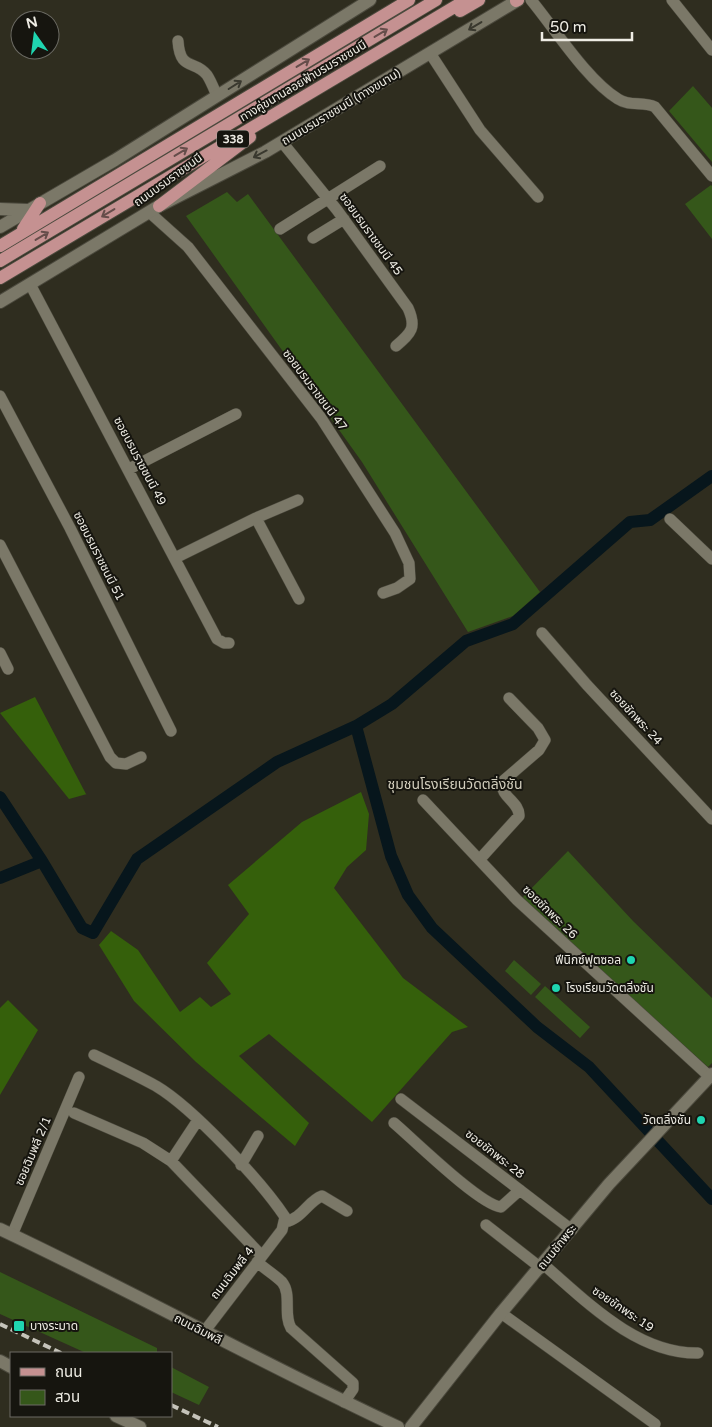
<svg xmlns="http://www.w3.org/2000/svg" width="712" height="1427" viewBox="0 0 712 1427" font-family="'Varela Round','Noto Sans Thai',sans-serif">
	<style>
		.green { fill: #35571a }
		.forest { fill: #35600b }
		.lines { fill: none; stroke-linecap: round; stroke-linejoin: round }
		.canal { stroke: #07161c; stroke-width: 12 }
		.minor-casing { stroke: #4b493d; stroke-width: 12 }
		.tertiary-casing { stroke: #4b493d; stroke-width: 14 }
		.secondary-casing { stroke: #4b493d; stroke-width: 14 }
		.primary-casing { stroke: #4b493d; stroke-width: 14 }
		.minor { stroke: #7b7868; stroke-width: 11 }
		.tertiary { stroke: #7b7868; stroke-width: 12 }
		.secondary { stroke: #7b7868; stroke-width: 12 }
		.primary { stroke: #c59191; stroke-width: 12 }
		.rail { stroke: #c5c3ba; stroke-width: 4; stroke-dasharray: 8 4; stroke-linecap: butt }
		.oneway { stroke: #39382e }
		.oneway2 { stroke: #654d4a }
		.poi-dot { fill: #1fd5b0; stroke: #16150f; stroke-width: 2 }
		.labels { text-anchor: middle; stroke-width: 4; stroke-linejoin: round; paint-order: stroke }
		.shield { fill: #16150f; stroke: #adaca4; stroke-width: 1 }
		.shield-label { font-size: 11px; font-weight: bold; fill: #eeece4 }
		.street-label { font-size: 12px; fill: #eeece4; stroke: #16150f }
		.poi-label { font-size: 12px; fill: #eeece4; stroke: #16150f; text-anchor: end }
		.neighbourhood-label { font-size: 14px; fill: #d2cebd; stroke: #16150f }
	</style>
	<rect width="100%" height="100%" fill="#2f2d1f"/>
	<path class="green" d="M693,86L712,108V162L669,111Z
		M711,185L712,186V239L685,204Z
		M227,192L237,202L248,194L540,592L513,616L468,632L362,462L186,216Z
		M568,851L633,921L712,998V1063L708,1067L521,899Z
		M514,960L541,984L531,995L505,971Z
		M545,986L590,1027L580,1038L535,997Z
		M0,1272L157,1348V1353H86L0,1314Z
		M171,1367L209,1387L199,1405L171,1392Z"/>
	<path class="forest" d="M35,697L86,794H87L69,799L0,713Z
		M361,792L369,814L366,850L347,867L334,888L403,978L468,1027L452,1032L372,1122L269,1034L239,1056L309,1123L295,1146L196,1062L134,1001L99,945L111,931L138,950L180,1012L200,997L211,1007L231,994L207,963L249,914L228,885L302,822Z
		M8,1000L38,1030L0,1095V1008Z"/>
	<g class="lines">
		<path class="canal" d="M356,726L392,704L466,641L513,624L630,522L650,520L712,476
			M0,797L42,861L82,928L93,933L137,859L277,762L356,726L391,856L408,895L432,928L537,1027L589,1067L712,1199
			M0,878L42,861"/>
		<defs>
			<path id="minor" d="M531,0C555,29 587,80 618,99C630,107 643,101 655,107L712,176
				M672,0L712,50
				M178,41C180,72 195,59 207,75C211,81 214,89 217,96
				M430,53L480,130L538,197
				M282,142L337,210L408,308C417,328 411,333 396,346
				M149,212L188,247L321,418L395,533L409,563L410,579L397,588L383,593
				M280,229L380,166
				M313,238L344,219
				M30,284L217,639L224,643H229
				M0,396L70,528L171,731
				M129,469L236,414
				M256,518L298,500
				M670,519L712,559
				M0,545L110,757L116,763L126,764L141,757
				M175,558L256,518L299,599
				M542,633L587,685L712,819
				M0,653L8,669
				M423,800L517,900L710,1077
				M480,859L519,816C520,802 500,797 502,782L539,750L545,740L538,728L509,698
				M94,1055C115,1065 136,1075 156,1086C193,1108 261,1181 285,1217L282,1230L204,1332
				M401,1099L572,1230
				M74,1113L143,1143L171,1161L262,1256
				M394,1123C414,1140 480,1205 501,1207L520,1190
				M171,1161L198,1120
				M241,1165L258,1136
				M285,1222C303,1218 308,1201 322,1196L347,1211
				M486,1225L541,1268
				M12,1235L79,1077
				M257,1262C265,1269 275,1275 282,1282C292,1294 283,1315 291,1328L353,1383V1389L344,1402
				M543,1264C587,1302 637,1354 698,1353
				M501,1313L655,1424"/>
			<path id="tertiary" d="M0,1229C134,1292 263,1364 398,1427
				M411,1427L501,1313L609,1184L712,1074"/>
			<path id="secondary" d="M0,209L27,210
				M0,227L115,160L370,0
				M0,302L159,206L265,152L518,0
				M0,1361L11,1367
				M116,1416L140,1427"/>
			<path id="primary" d="M516,1L518,0
				M460,11L479,0
				M159,206L250,137
				M23,229L40,203
				M0,246L409,0
				M0,261L436,0
				M0,278L466,0"/>
		</defs>
		<use href="#minor" class="minor-casing"/>
		<use href="#tertiary" class="tertiary-casing"/>
		<use href="#secondary" class="secondary-casing"/>
		<use href="#primary" class="primary-casing"/>
		<use href="#minor" class="minor"/>
		<use href="#tertiary" class="tertiary"/>
		<use href="#secondary" class="secondary"/>
		<use href="#primary" class="primary"/>
		<path class="rail" d="M0,1324L61,1353
			M171,1405L218,1427"/>
	</g>
	<defs><path id="oneway-shaft" d="M-6 0H5M1.5-3L5.5 0L1.5 3" fill="none" stroke-width="1.6" stroke-linecap="round" stroke-linejoin="round" transform="scale(1.25)"/></defs>
	<g class="oneway">
		<use href="#oneway-shaft" transform="translate(475 26) rotate(149)"/>
		<use href="#oneway-shaft" transform="translate(235 85) rotate(-32)"/>
		<use href="#oneway-shaft" transform="translate(260 154) rotate(152)"/>
	</g>
	<g class="oneway2">
		<use href="#oneway-shaft" transform="translate(381 33) rotate(-31)"/>
		<use href="#oneway-shaft" transform="translate(303 63) rotate(-31)"/>
		<use href="#oneway-shaft" transform="translate(181 152) rotate(-31)"/>
		<use href="#oneway-shaft" transform="translate(108 213) rotate(149)"/>
		<use href="#oneway-shaft" transform="translate(42 236) rotate(-31)"/>
	</g>
	<g class="poi-dot">
		<circle cx="631" cy="960" r="5"/>
		<circle cx="556" cy="988" r="5"/>
		<circle cx="701" cy="1120" r="5"/>
		<rect x="13" y="1320" width="12" height="12" rx="2.5"/>
	</g>
	<g class="labels">
		<rect class="shield" x="217" y="130.5" width="32" height="17" rx="4"/>
		<g class="shield-label">
			<text x="233" y="143">338</text>
		</g>
		<g class="street-label">
			<text transform="translate(303 81) rotate(-31)" y="4">ทางคู่ขนานลอยฟ้าบรมราชชนนี</text>
			<text transform="translate(341 107) rotate(-31)" y="4">ถนนบรมราชชนนี (ทางขนาน)</text>
			<text transform="translate(168 180) rotate(-36)" y="4">ถนนบรมราชชนนี</text>
			<text transform="translate(371 234) rotate(54)" y="4">ซอยบรมราชชนนี 45</text>
			<text transform="translate(315 390) rotate(53)" y="4">ซอยบรมราชชนนี 47</text>
			<text transform="translate(140 461) rotate(62)" y="4">ซอยบรมราชชนนี 49</text>
			<text transform="translate(99 556) rotate(63)" y="4">ซอยบรมราชชนนี 51</text>
			<text transform="translate(636 717) rotate(47)" y="4">ซอยชักพระ 24</text>
			<text transform="translate(550 912) rotate(44)" y="4">ซอยชักพระ 26</text>
			<text transform="translate(33 1151) rotate(-67)" y="4">ซอยฉิมพลี 2/1</text>
			<text transform="translate(495 1154) rotate(38)" y="4">ซอยชักพระ 28</text>
			<text transform="translate(557 1247) rotate(-51)" y="4">ถนนชักพระ</text>
			<text transform="translate(232 1273) rotate(-52)" y="4">ถนนฉิมพลี 4</text>
			<text transform="translate(623 1309) rotate(34)" y="4">ซอยชักพระ 19</text>
			<text transform="translate(198 1329) rotate(27)" y="4">ถนนฉิมพลี</text>
		</g>
		<g class="poi-label">
			<text x="621" y="964">ฟีนิกซ์ฟุตซอล</text>
			<text x="566" y="992" text-anchor="start">โรงเรียนวัดตลิ่งชัน</text>
			<text x="691" y="1124">วัดตลิ่งชัน</text>
			<text x="30" y="1330" text-anchor="start">บางระมาด</text>
		</g>
		<g class="neighbourhood-label">
			<text x="455" y="789">ชุมชนโรงเรียนวัดตลิ่งชัน</text>
		</g>
	</g>
	<rect x="10" y="1352" width="162" height="65" fill="#16150f" stroke="#6c6b64"/>
	<rect x="20" y="1368" width="25" height="8" fill="#c59191" stroke="#6c6b64"/>
	<text x="55" y="1377" font-size="15" fill="#eeece4">ถนน</text>
	<rect x="20" y="1390" width="25" height="15" fill="#35571a" stroke="#6c6b64"/>
	<text x="55" y="1402" font-size="15" fill="#eeece4">สวน</text>
	<g transform="translate(35 35) rotate(346)"><circle r="24" fill="#16150f" stroke="#6c6b64"/>
	<path d="M0-4L9 19L0 12L-9 19Z" fill="#1fd5b0"/>
	<text y="-8" font-size="14" font-weight="bold" text-anchor="middle" fill="#eeece4">N</text>
	</g>
	<path d="M542 32v8h90v-8" fill="none" stroke="#eeece4" stroke-width="2.5"/>
	<text x="550" y="32" font-size="15" fill="#eeece4" stroke="#16150f" stroke-width="4" paint-order="stroke">50 m</text>
</svg>
